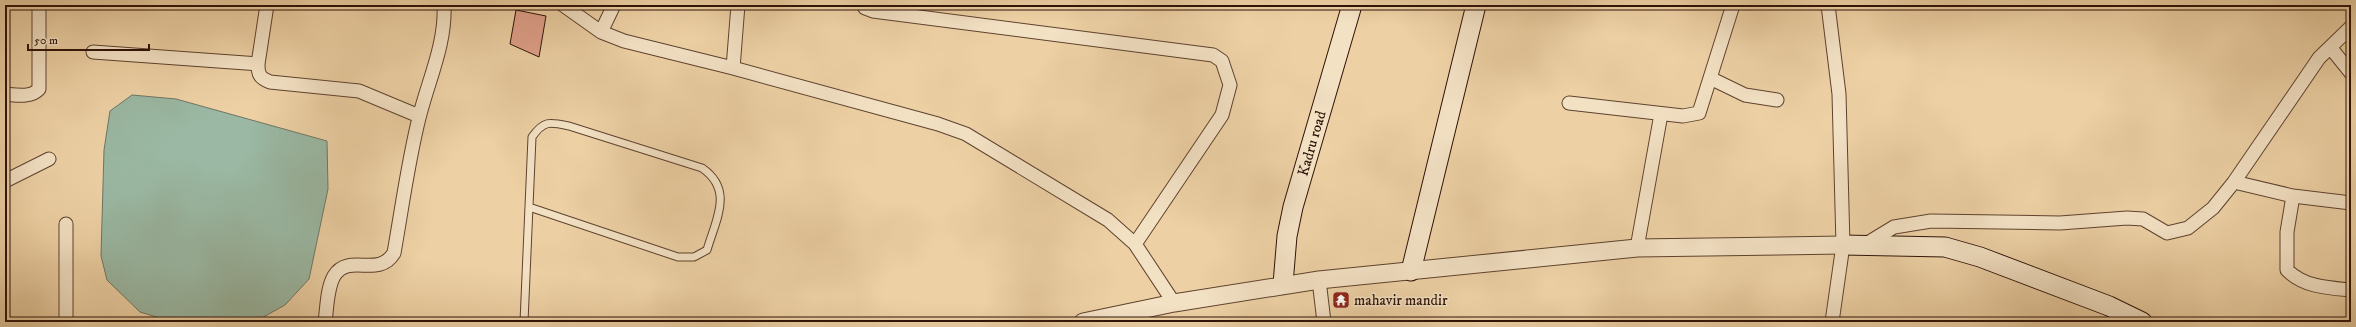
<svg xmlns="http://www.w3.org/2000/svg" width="2356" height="327" viewBox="0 0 2356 327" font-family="'IM FELL DW Pica',serif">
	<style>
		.water { fill: #9ab8a3; stroke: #6f7665 }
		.building { fill: #dfa08a; stroke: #2e1207 }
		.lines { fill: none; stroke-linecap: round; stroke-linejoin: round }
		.service-casing { stroke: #5e422e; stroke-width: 9 }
		.minor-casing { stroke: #5e422e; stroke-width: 15 }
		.tertiary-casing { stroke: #5e422e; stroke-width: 19 }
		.secondary-casing { stroke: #2e1207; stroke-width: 21 }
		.service { stroke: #f3e1c4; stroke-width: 7 }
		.minor { stroke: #f3e1c4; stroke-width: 13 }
		.tertiary { stroke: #f3e1c4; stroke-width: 17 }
		.secondary { stroke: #f3e1c4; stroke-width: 19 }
		.labels { text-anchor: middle; stroke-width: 3; stroke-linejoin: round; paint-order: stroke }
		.street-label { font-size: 15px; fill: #2e1207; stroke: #f3e1c4 }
		.poi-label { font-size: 15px; fill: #2e1207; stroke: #f3e1c4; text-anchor: start }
	</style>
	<rect width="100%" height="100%" fill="#edd1a5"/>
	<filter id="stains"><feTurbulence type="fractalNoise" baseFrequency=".005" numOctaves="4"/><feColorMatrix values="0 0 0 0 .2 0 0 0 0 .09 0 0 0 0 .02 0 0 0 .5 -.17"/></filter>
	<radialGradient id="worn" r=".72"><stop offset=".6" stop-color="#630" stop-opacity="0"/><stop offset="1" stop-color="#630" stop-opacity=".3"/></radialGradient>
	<path class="water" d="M132,95L176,99L327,141L328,189L309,279L285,305L258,320L234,322H173L140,312L107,280L101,256L104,150L110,111Z"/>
	<path class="building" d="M516,10L546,16L539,57L510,44Z"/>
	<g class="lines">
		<defs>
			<path id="service" d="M524,322L532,137C544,120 550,122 569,126L702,168C734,190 716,219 707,250L694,257H678L529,207"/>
			<path id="minor" d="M267,5L258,64C258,75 260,78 270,82L359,91L419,116
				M563,5L601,32L624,41L733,68L938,124L966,134L1108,220L1135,244L1174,303
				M863,5L865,8L873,11L1213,55L1222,61L1230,85L1222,115L1135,244
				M1828,5L1839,94L1843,245L1832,322
				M601,32L614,5
				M2330,47L2351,73
				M93,52L258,64
				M733,68L738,5
				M1710,78L1745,95L1777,100
				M5,94C16,95 31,98 39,89V5
				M1569,103L1683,116L1699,113L1733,5
				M5,181L49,159
				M2234,182L2293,196L2351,203
				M2293,196L2287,232V270C2304,287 2328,288 2351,290
				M66,224V322
				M1866,244L1894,227L1931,221L2060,223L2127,218L2143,219L2167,233L2188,228L2213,208L2234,182L2319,58L2351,27
				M1637,248L1661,114
				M1319,280L1324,322
				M325,322C327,308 327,288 334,276C349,252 378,279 394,253C402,208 408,162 419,118C428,81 446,44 444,5"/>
			<path id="tertiary" d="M1083,322L1174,303L1319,280L1637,248L1843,245"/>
			<g id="secondary">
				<path d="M1843,245L1945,247L1980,257L2109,306L2142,322"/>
				<path d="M1411,271L1476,5"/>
				<path id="s1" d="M1283,284L1287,236L1293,207L1352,5"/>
			</g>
		</defs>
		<use href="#service" class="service-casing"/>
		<use href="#minor" class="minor-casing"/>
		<use href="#tertiary" class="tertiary-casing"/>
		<use href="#secondary" class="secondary-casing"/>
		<use href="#service" class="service"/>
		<use href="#minor" class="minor"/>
		<use href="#tertiary" class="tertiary"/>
		<use href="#secondary" class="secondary"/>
	</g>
	<defs>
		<symbol id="temple-square" viewBox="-11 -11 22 22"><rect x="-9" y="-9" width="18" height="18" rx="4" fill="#8f2418" stroke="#f3e1c4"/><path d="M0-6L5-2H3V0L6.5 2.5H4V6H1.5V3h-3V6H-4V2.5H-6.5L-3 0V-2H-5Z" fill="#fff"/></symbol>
	</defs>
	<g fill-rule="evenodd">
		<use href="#temple-square" x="1331" y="290" width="20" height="20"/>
	</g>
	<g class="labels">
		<g class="street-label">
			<text dy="5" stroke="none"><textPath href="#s1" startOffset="144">Kadru road</textPath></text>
		</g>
		<g class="poi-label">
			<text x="1354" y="305">mahavir mandir</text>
		</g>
	</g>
	<rect width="2356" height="327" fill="none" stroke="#edd1a5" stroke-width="20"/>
	<rect x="6" y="6" width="2344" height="315" fill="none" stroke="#2e1207" stroke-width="2"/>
	<rect x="10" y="10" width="2336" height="307" fill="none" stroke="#2e1207"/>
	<path d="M28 44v6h121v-6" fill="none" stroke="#2e1207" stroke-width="2"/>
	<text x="34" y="44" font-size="12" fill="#2e1207" stroke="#f3e1c4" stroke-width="3" paint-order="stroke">50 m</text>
	<rect width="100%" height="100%" filter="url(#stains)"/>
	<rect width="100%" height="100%" fill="url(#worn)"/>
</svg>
